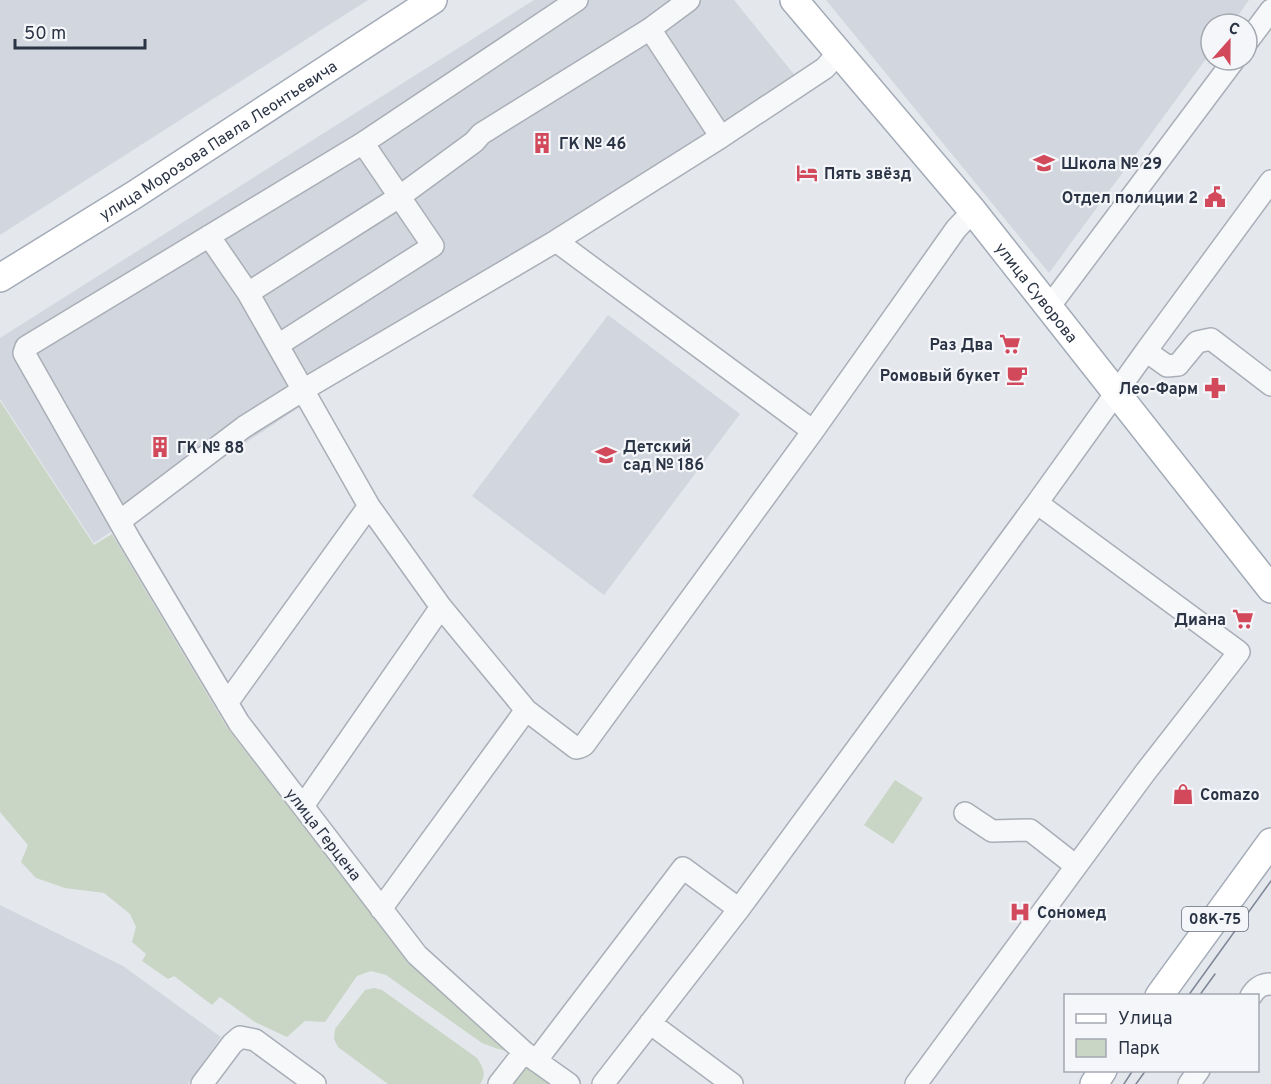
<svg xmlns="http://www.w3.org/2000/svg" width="1271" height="1084" viewBox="0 0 1271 1084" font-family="Overpass,sans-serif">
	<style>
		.built { fill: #d2d6de }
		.green { fill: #c9d6c5 }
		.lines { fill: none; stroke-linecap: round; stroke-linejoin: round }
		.minor-casing { stroke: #a9aeb7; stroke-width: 24 }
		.major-casing { stroke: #a3abb8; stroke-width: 30 }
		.minor { stroke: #f7f8fa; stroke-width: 21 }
		.major { stroke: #fff; stroke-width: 27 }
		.tram { stroke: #7d8696; stroke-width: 1.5 }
		.labels { text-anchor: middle; stroke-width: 4.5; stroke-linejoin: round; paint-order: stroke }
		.shield { fill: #f4f6f9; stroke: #676e7b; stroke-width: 1.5 }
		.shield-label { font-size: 15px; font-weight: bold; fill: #2b3445 }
		.street-label { font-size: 16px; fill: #2b3445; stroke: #f4f6f9 }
		.poi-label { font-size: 16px; font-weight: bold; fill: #2b3445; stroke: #f4f6f9; text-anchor: start }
	</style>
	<rect width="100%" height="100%" fill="#e4e7ec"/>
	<path class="built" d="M0,0H368L0,235Z
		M534,0H734L797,78L94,543L0,399V338Z
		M826,0H1249L1232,24H1211V52L1049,273Z
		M608,315L740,414L604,595L472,496Z
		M0,905L123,966L221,1037L188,1084H0Z"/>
	<path class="green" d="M0,401L94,545L112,534L226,726L385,932L409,962L425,974L516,1053L498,1049L482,1043L386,975L371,971L357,976L325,1022L305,1021L287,1037L255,1022L220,997L212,1005L174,976L168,979L142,961L146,954L132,942L136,927L130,914L104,893L65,888L36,878L21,862L28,845L0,812Z
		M895,780L923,798L893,844L864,825Z
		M374,988L382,990L477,1058C483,1067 487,1075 480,1084H388L338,1047L334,1039L335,1029L365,990Z
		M521,1064L549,1084H507Z"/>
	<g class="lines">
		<defs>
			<path id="minor" d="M689,0L650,29L721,137
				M1247,42L1271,10
				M838,53L825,68L721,137L556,241L303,390L369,506L441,607L526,710L576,748L580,747L584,745L813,431L956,229L973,211
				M1271,181L1146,351L1167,366L1178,365L1197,342L1211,339L1271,385
				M556,241L813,431
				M248,293L399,197L474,142L481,134L650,29
				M1049,307L1234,60
				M278,345L433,246L363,143
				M120,521L244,427L303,390L248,293L209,236
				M227,703L369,506
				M303,806L441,607
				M965,813L992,831L1030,830L1076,866
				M381,909L526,710
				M1251,996C1256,988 1261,984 1271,984
				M650,1023L732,1084
				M536,1061L683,868L739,909
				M202,1084L232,1044L240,1037L255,1040L315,1084
				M499,1084L524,1052
				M569,1084L524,1052L417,955L239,723L130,540L24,353L26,347L363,143L577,0
				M603,1084L739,909L1037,503L1146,351
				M916,1084L1144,774L1239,652L1037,503
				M1189,1084L1199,1070"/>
			<g id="major">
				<path id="s1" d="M794,0L973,211L1271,589"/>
				<path id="s2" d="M0,278L134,195L433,0"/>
				<path d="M1159,996L1271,842"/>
				<path d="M1094,1084L1103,1070"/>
			</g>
		</defs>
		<use href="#minor" class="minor-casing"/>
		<use href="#major" class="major-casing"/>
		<use href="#minor" class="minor"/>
		<use href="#major" class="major"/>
		<path class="tram" d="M1188,996L1271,881
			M1199,996L1215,974
			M1124,1084L1133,1070
			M1136,1084L1146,1070"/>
	</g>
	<defs>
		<symbol id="building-bare" viewBox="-9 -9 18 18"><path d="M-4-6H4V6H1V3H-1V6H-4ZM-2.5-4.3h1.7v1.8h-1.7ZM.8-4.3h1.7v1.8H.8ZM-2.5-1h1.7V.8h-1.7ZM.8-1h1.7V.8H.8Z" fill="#d1495b" stroke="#f4f6f9" stroke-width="2.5" paint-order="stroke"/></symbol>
		<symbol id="school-bare" viewBox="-9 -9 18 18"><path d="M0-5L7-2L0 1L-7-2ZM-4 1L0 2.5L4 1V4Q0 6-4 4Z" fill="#d1495b" stroke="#f4f6f9" stroke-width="2.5" paint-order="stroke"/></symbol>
		<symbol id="hotel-bare" viewBox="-9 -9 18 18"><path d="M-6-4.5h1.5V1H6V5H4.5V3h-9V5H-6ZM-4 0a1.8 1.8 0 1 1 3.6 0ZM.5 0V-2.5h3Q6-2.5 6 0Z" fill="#d1495b" stroke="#f4f6f9" stroke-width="2.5" paint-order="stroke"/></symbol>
		<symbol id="civic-bare" viewBox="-9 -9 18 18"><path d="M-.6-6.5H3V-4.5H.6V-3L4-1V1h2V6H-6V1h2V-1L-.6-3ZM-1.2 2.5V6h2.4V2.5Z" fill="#d1495b" stroke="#f4f6f9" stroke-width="2.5" paint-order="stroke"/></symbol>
		<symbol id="supermarket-bare" viewBox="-9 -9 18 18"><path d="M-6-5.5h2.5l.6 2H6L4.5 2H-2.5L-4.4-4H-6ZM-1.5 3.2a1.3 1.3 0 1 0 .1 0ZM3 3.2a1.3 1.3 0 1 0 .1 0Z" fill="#d1495b" stroke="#f4f6f9" stroke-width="2.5" paint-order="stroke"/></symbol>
		<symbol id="cafe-bare" viewBox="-9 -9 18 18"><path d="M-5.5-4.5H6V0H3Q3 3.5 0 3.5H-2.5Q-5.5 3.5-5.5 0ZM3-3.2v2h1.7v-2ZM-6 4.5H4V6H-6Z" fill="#d1495b" stroke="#f4f6f9" stroke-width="2.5" paint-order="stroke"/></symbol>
		<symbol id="pharmacy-bare" viewBox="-9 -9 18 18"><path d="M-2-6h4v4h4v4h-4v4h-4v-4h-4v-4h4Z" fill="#d1495b" stroke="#f4f6f9" stroke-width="2.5" paint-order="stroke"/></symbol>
		<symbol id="shop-bare" viewBox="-9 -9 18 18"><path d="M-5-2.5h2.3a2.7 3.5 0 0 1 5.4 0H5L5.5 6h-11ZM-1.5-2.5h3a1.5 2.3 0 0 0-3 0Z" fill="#d1495b" stroke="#f4f6f9" stroke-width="2.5" paint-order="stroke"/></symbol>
		<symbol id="hospital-bare" viewBox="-9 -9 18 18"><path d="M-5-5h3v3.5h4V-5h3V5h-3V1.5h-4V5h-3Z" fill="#d1495b" stroke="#f4f6f9" stroke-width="2.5" paint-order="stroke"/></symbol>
	</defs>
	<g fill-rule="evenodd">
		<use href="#building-bare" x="527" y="128" width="30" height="30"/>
		<use href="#school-bare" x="1029" y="148" width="30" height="30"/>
		<use href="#hotel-bare" x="792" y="158" width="30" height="30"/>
		<use href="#civic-bare" x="1200" y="182" width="30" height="30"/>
		<use href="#supermarket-bare" x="995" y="329" width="30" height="30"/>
		<use href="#cafe-bare" x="1002" y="360" width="30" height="30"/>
		<use href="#pharmacy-bare" x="1200" y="373" width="30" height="30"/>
		<use href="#building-bare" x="145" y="432" width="30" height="30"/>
		<use href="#school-bare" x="591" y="440" width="30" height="30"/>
		<use href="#supermarket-bare" x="1228" y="604" width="30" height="30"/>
		<use href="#shop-bare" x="1168" y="779" width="30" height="30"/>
		<use href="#hospital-bare" x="1005" y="897" width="30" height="30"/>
	</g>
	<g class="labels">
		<rect class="shield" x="1182" y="907" width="66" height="24" rx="4.5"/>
		<g class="shield-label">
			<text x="1215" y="924">08К-75</text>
		</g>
		<g class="street-label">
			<text dy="6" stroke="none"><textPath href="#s2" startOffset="258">улица Морозова Павла Леонтьевича</textPath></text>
			<text dy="6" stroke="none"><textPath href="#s1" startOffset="380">улица Суворова</textPath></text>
			<text transform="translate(324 834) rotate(52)" y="6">улица Герцена</text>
		</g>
		<g class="poi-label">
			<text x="559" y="149">ГК № 46</text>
			<text x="1061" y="169">Школа № 29</text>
			<text x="824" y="179">Пять звёзд</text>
			<text x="1198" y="203" text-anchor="end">Отдел полиции 2</text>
			<text x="993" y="350" text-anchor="end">Раз Два</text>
			<text x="1000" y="381" text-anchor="end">Ромовый букет</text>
			<text x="1198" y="394" text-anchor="end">Лео-Фарм</text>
			<text x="623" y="452">Детский<tspan x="623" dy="18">сад № 186</tspan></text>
			<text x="177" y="453">ГК № 88</text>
			<text x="1226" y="625" text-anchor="end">Диана</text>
			<text x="1200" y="800">Comazo</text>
			<text x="1037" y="918">Сономед</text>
		</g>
	</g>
	<rect x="1064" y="994" width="195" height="78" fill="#f4f6f9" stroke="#a4a8b1" stroke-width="1.5"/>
	<rect x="1076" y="1014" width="30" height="9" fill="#ffffff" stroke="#a4a8b1" stroke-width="1.5"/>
	<text x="1118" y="1024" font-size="18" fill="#2b3445">Улица</text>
	<rect x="1076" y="1039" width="30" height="18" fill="#c9d6c5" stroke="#a4a8b1" stroke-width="1.5"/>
	<text x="1118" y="1054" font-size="18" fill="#2b3445">Парк</text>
	<g transform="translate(1229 42) rotate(21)"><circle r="28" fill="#f4f6f9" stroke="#a4a8b1" stroke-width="1.5"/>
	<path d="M0-4.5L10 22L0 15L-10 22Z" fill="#d1495b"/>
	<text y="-9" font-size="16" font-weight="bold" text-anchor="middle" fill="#2b3445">С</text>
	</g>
	<path d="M15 39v9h130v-9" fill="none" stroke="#2b3445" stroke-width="3"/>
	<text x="24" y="39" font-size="18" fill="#2b3445" stroke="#f4f6f9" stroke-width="4.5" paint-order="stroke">50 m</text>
</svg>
